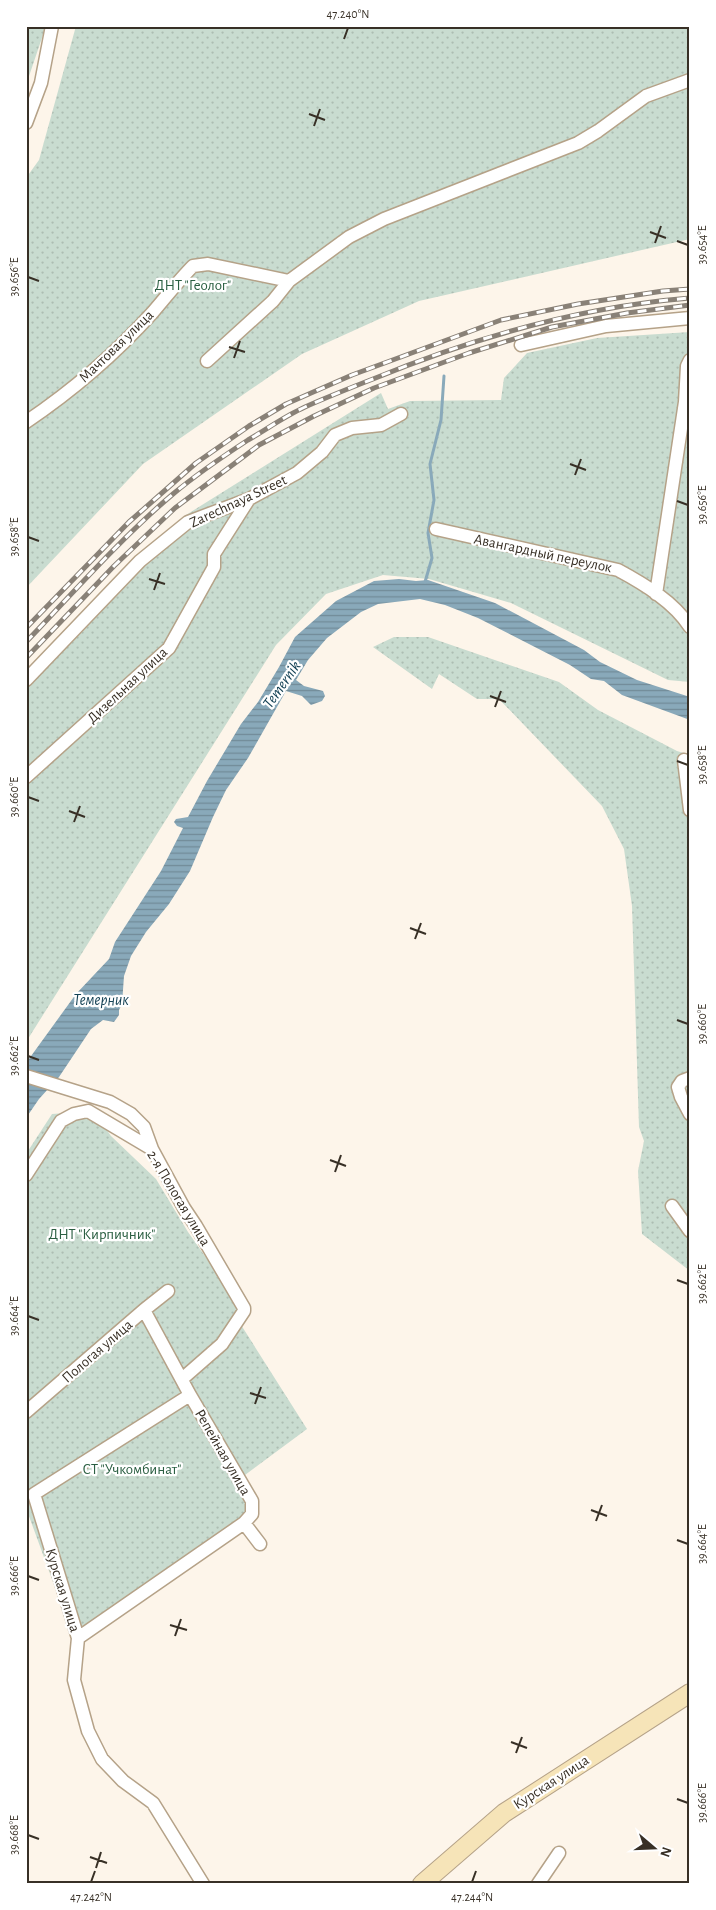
<svg xmlns="http://www.w3.org/2000/svg" width="716" height="1910" viewBox="0 0 716 1910" font-family="'Alegreya Sans',sans-serif">
	<style>
		.garden { fill: url(#garden-dots) }
		.water { fill: url(#water-rules) }
		.lines { fill: none; stroke-linecap: round; stroke-linejoin: round }
		.stream { stroke: #89a9ba; stroke-width: 3 }
		.street-casing { stroke: #b5a288; stroke-width: 15 }
		.secondary-casing { stroke: #b5a288; stroke-width: 20 }
		.street { stroke: #fff; stroke-width: 12 }
		.secondary { stroke: #f6e4b8; stroke-width: 18 }
		.rail-casing { stroke: #898177; stroke-width: 5 }
		.rail { stroke: #fff; stroke-width: 3; stroke-dasharray: 9; stroke-linecap: butt }
		.ticks { fill: none; stroke: #383026; stroke-width: 2 }
		.labels { text-anchor: middle; stroke-width: 4.5; stroke-linejoin: round; paint-order: stroke }
		.park-label { font-size: 15px; fill: #2b5f42; stroke: #fff }
		.street-label { font-size: 15px; fill: #383026; stroke: #fff }
		.water-label { font-size: 16px; font-style: italic; fill: #154255; stroke: #fff }
		.neatline { fill: none; stroke: #383026; stroke-width: 2 }
		.ticks-label { font-size: 12px; text-anchor: middle; fill: #383026 }
	</style>
	<defs>
		<pattern id="garden-dots" width="8" height="8" patternUnits="userSpaceOnUse" patternTransform="scale(1.25)"><rect width="8" height="8" fill="#c9dcd0"/><path d="M2 2h.1M6 6h.1" fill="none" stroke="#adbdb2" stroke-width="1.8" stroke-linecap="round"/></pattern>
		<pattern id="water-rules" width="6" height="5" patternUnits="userSpaceOnUse" patternTransform="scale(1.25)"><rect width="6" height="5" fill="#89a9ba"/><path d="M0 2.5h6" fill="none" stroke="#718a97"/></pattern>
	</defs>
	<rect width="100%" height="100%" fill="#fdf5ea"/>
	<path class="garden" d="M26,26H46L26,85Z
		M76,26H690V239L419,301L302,354L143,464L26,588V178L39,160Z
		M690,332V682L668,680L511,603L429,579L383,575L326,594L276,645L26,1042V688L85,629L186,515L381,393L388,409L410,401L501,400L504,378L527,353L597,338Z
		M394,637H428L559,682L598,710L677,751L690,755V1271L642,1234L638,1171L644,1141L639,1127L632,906L624,849L602,806L499,699H477L439,674L432,689L373,647Z
		M93,1111L111,1136L156,1179L188,1232L243,1310L236,1317L307,1429L241,1478L259,1513L72,1634L26,1508V1154L52,1114Z"/>
	<path class="water" d="M399,579L416,581L428,580L495,603L584,650L600,662L637,680L690,697V720L622,695L604,681L591,679L570,665L478,618L445,605L420,599L378,604L361,612L327,638L308,660L296,680L304,686L323,691L325,696L322,701L311,705L302,696L286,691L248,758L226,790L213,817L190,871L169,904L146,932L131,956L124,976L122,1004L119,1010V1015L114,1022L103,1020L91,1029L59,1077L39,1099L26,1118V1063L76,994L109,959L115,942L161,871L183,828L177,826L174,822L176,819L188,817L207,781L241,724L258,702L279,667L295,637L336,601L374,581Z"/>
	<g class="lines">
		<path class="stream" d="M425,582L432,558L428,533L434,500L430,464L441,420L444,376"/>
		<defs>
			<path id="street" d="M26,123L41,83L52,26
				M521,345L606,326L690,318
				M207,361L273,301L289,281L349,237L384,219L578,143L598,131L646,96L690,80
				M26,422C72,391 116,353 153,312C166,297 179,280 193,266L208,264L289,281
				M436,529L618,570C644,584 674,602 690,627
				M656,594L685,402L687,366L690,360
				M26,680L140,561L188,522L249,499L297,473L322,452L335,435L352,428L381,425L401,414
				M684,760L690,810
				M26,777L169,648L214,567V554L249,499
				M26,1076L110,1102L131,1114L144,1127L152,1149L184,1208L196,1226L244,1308V1311L222,1344L182,1379
				M690,1078L682,1081L678,1087L681,1097L690,1114
				M26,1175L61,1121L74,1114L88,1111L152,1149
				M672,1206L690,1231
				M190,1395L34,1494L78,1638L74,1680L88,1731L102,1759L123,1781L153,1803L203,1884
				M26,1412L144,1310L168,1291
				M244,1523L260,1544
				M78,1638L244,1523L252,1514V1501L190,1395L144,1310
				M538,1884L559,1853"/>
			<path id="secondary" d="M422,1884L504,1813L690,1693"/>
		</defs>
		<use href="#street" class="street-casing"/>
		<use href="#secondary" class="secondary-casing"/>
		<use href="#street" class="street"/>
		<use href="#secondary" class="secondary"/>
		<defs>
			<path id="rail" d="M26,628L129,522L196,463L249,426L286,404L352,375L501,320L578,304L663,291L690,289
				M26,642C74,592 120,539 173,494C197,474 222,457 248,440C267,429 285,416 305,407C327,397 350,388 373,379C475,337 580,307 690,298
				M26,658L114,566L175,508L259,445L314,416L374,388L469,353L552,327L627,313L690,305"/>
		</defs>
		<use href="#rail" class="rail-casing"/>
		<use href="#rail" class="rail"/>
	</g>
	<path class="ticks" d="M344,39L348,28M309,114L325,120M314,126L320,109M650,232L666,238M677,241L688,245M655,243L661,226M28,277L39,281M229,347L245,352M234,358L240,341M570,464L586,470M575,475L581,459M677,501L688,505M28,537L39,541M149,579L165,584M154,590L160,573M490,696L506,702M495,707L501,691M677,761L688,765M28,797L39,801M69,811L85,817M74,822L80,806M410,928L426,934M415,939L421,923M677,1020L688,1024M28,1056L39,1060M330,1160L346,1166M335,1172L341,1155M677,1280L688,1284M28,1316L39,1320M250,1393L266,1398M255,1404L261,1387M591,1510L607,1516M596,1521L602,1505M677,1540L688,1544M28,1576L39,1580M170,1625L187,1630M175,1636L181,1619M511,1742L527,1748M516,1753L522,1737M677,1799L688,1803M28,1835L39,1839M90,1857L107,1863M96,1868L101,1852M91,1882L95,1871M472,1882L476,1871"/>
	<g class="labels">
		<g class="park-label">
			<text x="193" y="290">ДНТ "Геолог"</text>
			<text x="102" y="1239">ДНТ "Кирпичник"</text>
			<text x="132" y="1474">СТ "Учкомбинат"</text>
		</g>
		<g class="street-label">
			<text transform="translate(116 346) rotate(-44)" y="5">Мачтовая улица</text>
			<text transform="translate(238 501) rotate(-25)" y="5">Zarechnaya Street</text>
			<text transform="translate(543 553) rotate(12)" y="5">Авангардный переулок</text>
			<text transform="translate(127 685) rotate(-43)" y="5">Дизельная улица</text>
			<text transform="translate(179 1198) rotate(59)" y="5">2-я Пологая улица</text>
			<text transform="translate(97 1351) rotate(-41)" y="5">Пологая улица</text>
			<text transform="translate(223 1452) rotate(60)" y="5">Репейная улица</text>
			<text transform="translate(63 1590) rotate(73)" y="5">Курская улица</text>
			<text transform="translate(551 1782) rotate(-33)" y="5">Курская улица</text>
		</g>
		<g class="water-label">
			<text transform="translate(281 684) rotate(-55)" y="6">Temernik</text>
			<text x="101" y="1005">Темерник</text>
		</g>
	</g>
	<rect width="716" height="1910" fill="none" stroke="#ffffff" stroke-width="55"/>
	<g transform="translate(654 1848) rotate(109)" stroke="#ffffff" stroke-width="4" paint-order="stroke">
	<path d="M0-4L9 19L0 12L-9 19Z" fill="#383026"/>
	<text y="-8" font-size="14" font-weight="bold" text-anchor="middle" fill="#383026">N</text>
	</g>
	<rect x="28" y="28" width="660" height="1854" class="neatline"/>
	<g class="ticks-label">
		<text x="348" y="18">47.240°N</text>
		<text transform="translate(702 245) rotate(-90)" y="4">39.654°E</text>
		<text transform="translate(14 277) rotate(-90)" y="4">39.656°E</text>
		<text transform="translate(702 505) rotate(-90)" y="4">39.656°E</text>
		<text transform="translate(14 537) rotate(-90)" y="4">39.658°E</text>
		<text transform="translate(702 765) rotate(-90)" y="4">39.658°E</text>
		<text transform="translate(14 797) rotate(-90)" y="4">39.660°E</text>
		<text transform="translate(702 1024) rotate(-90)" y="4">39.660°E</text>
		<text transform="translate(14 1056) rotate(-90)" y="4">39.662°E</text>
		<text transform="translate(702 1284) rotate(-90)" y="4">39.662°E</text>
		<text transform="translate(14 1316) rotate(-90)" y="4">39.664°E</text>
		<text transform="translate(702 1544) rotate(-90)" y="4">39.664°E</text>
		<text transform="translate(14 1576) rotate(-90)" y="4">39.666°E</text>
		<text transform="translate(702 1803) rotate(-90)" y="4">39.666°E</text>
		<text transform="translate(14 1835) rotate(-90)" y="4">39.668°E</text>
		<text x="91" y="1901">47.242°N</text>
		<text x="472" y="1901">47.244°N</text>
	</g>
</svg>
